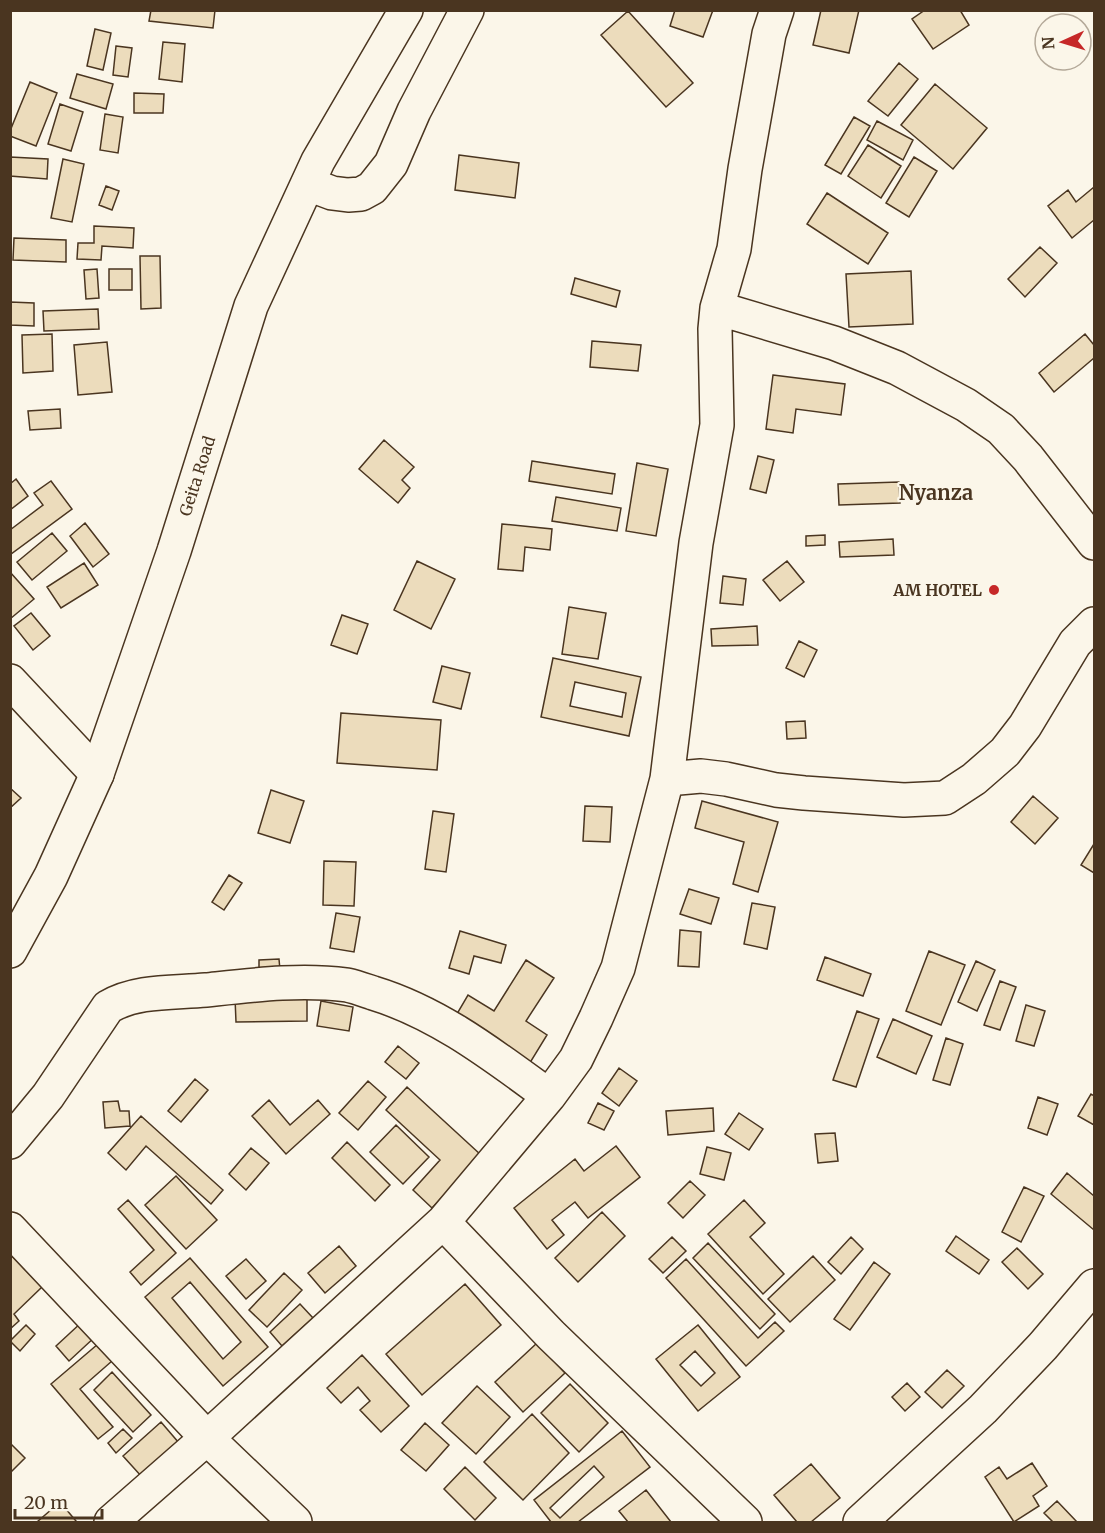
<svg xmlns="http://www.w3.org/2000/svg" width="1105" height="1533" viewBox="0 0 1105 1533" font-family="Merriweather,serif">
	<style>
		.building { fill: #ecdcbc; stroke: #4a3520; stroke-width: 1.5; fill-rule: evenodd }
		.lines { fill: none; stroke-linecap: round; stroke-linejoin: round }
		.minor-casing { stroke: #4a3520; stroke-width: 36 }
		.highway-casing { stroke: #4a3520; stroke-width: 36 }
		.minor { stroke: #fbf6e9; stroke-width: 33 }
		.highway { stroke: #fbf6e9; stroke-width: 33 }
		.poi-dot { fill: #c62828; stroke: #fbf6e9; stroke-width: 2 }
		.labels { text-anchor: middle; stroke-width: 4.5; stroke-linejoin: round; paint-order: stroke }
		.street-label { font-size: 16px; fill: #4a3520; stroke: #fbf6e9 }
		.poi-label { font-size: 16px; font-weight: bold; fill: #4a3520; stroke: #fbf6e9; text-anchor: end }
		.quarter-label { font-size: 20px; font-weight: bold; fill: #4a3520; stroke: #fbf6e9 }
	</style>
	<rect width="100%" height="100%" fill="#fbf6e9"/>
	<path class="building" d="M151,10H215L213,28L149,21Z
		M675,10H713L703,37L670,26Z
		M821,10H859L849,53L813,45Z
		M925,10H960L969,25L933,49L912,19Z
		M628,11L693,83L666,107L601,35Z
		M95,29L111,33L103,70L87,66Z
		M163,42L185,44L182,82L159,79Z
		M116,46L132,48L128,77L113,75Z
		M899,63L918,79L888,116L868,101Z
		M77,74L113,84L106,109L70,98Z
		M30,82L57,93L36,146L10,136V131Z
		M935,84L987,128L953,169L901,125Z
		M134,93L164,94L163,113H134Z
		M60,104L83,112L71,151L48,144Z
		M105,114L123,117L118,153L100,150Z
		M854,117L870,126L841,174L825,165Z
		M877,121L913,140L903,160L867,140Z
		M868,145L901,166L881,198L848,176Z
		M459,155L519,163L515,198L455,190Z
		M10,157L48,159L47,179L10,176Z
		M914,157L937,171L909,217L886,203Z
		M63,159L84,164L72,222L51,218Z
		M106,186L119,191L112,210L99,205Z
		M1094,187V220L1072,238L1048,206L1068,190L1076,202Z
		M827,193L888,233L868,264L807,224Z
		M94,226L134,228L133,248L102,246L101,260L77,259L78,243H94Z
		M14,238L66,240V262L13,260Z
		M1040,247L1057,263L1025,297L1008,279Z
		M140,256H160L161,308L141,309Z
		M97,269L99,298L86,299L84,270Z
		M109,269H132V290H109Z
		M911,271L913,324L849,327L846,274Z
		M575,278L620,291L616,307L571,294Z
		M10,302L34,303V326L10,325Z
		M98,309L99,329L44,331L43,311Z
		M52,334L53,371L23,373L22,335Z
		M1085,334L1094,345V358L1054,392L1039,373Z
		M592,341L641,345L638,371L590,367Z
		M107,342L112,392L78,395L74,345Z
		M773,375L845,384L841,415L796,409L793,433L766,429Z
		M60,409L61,428L30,430L28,411Z
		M384,440L414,467L402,480L410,488L398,503L359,469Z
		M758,456L774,460L766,493L750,489Z
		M532,461L615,474L612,494L529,481Z
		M637,463L668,469L656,536L626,531Z
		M16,479L28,496L10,510V484Z
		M51,481L72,509L11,554L10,530L43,505L34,493Z
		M899,482L900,503L839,505L838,484Z
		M556,497L621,508L617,531L552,521Z
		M85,523L109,554L93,567L70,536Z
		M502,524L552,529L550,550L525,547L523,571L498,569Z
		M52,533L67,551L32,580L17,562Z
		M825,535V545L806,546V536Z
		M893,539L894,555L840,557L839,542Z
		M417,561L455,579L431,629L394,610Z
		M787,561L804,582L780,601L763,580Z
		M84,563L98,585L61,608L47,587Z
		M10,572L34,599L10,619Z
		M723,576L746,579L743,605L720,603Z
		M569,607L606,613L598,659L562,654Z
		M31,613L50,636L33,650L14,626Z
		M342,615L368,624L357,654L331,645Z
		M757,626L758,645L712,646L711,629Z
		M799,641L817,650L804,677L786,668Z
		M553,658L641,677L629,736L541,717ZM575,682L626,693L622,717L570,706Z
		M442,666L470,673L461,709L433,702Z
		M341,713L441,720L437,770L337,763Z
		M805,721L806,738L787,739L786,722Z
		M10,788L21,798L10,808Z
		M271,790L304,801L290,843L258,833Z
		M1033,796L1058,818L1035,844L1011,822Z
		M702,801L778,822L758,892L733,884L744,842L695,828Z
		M585,806L612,807L610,842L583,841Z
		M433,811L454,814L446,872L425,869Z
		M1094,844V873L1081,865Z
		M324,861L356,862L354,906L323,905Z
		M229,875L242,883L224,910L212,902Z
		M689,889L719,898L711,924L680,914Z
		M752,903L775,907L767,949L744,944Z
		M336,913L360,917L354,952L330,948Z
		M680,930L701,932L699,967L678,966Z
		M460,931L506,945L501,963L474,956L469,974L449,968Z
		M929,951L965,965L941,1025L906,1011Z
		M825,957L871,974L863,996L817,980Z
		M279,959L280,970L259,971V960Z
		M526,960L554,978L526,1021L547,1035L528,1066L454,1019L468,995L494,1011Z
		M976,961L995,970L977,1011L958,1002Z
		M1000,981L1016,987L1000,1030L984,1025Z
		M307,996V1021L236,1022L235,998Z
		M321,1001L353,1007L349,1031L317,1026Z
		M1026,1005L1045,1011L1034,1046L1016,1041Z
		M857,1011L879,1019L856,1087L833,1080Z
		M893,1019L932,1036L916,1074L877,1057Z
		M946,1038L963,1044L950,1085L933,1080Z
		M398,1046L419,1063L406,1079L385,1062Z
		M619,1068L637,1081L619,1106L602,1093Z
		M195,1079L208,1090L181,1122L168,1111Z
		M368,1081L386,1097L358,1130L339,1113Z
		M407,1087L481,1155L432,1208L413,1190L440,1160L386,1110Z
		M1091,1094L1094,1096V1125L1078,1116Z
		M1038,1097L1058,1104L1047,1135L1028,1128Z
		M269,1100L290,1125L318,1100L330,1114L286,1154L252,1116Z
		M118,1101L120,1111H129L130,1126L105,1128L103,1102Z
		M598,1103L614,1111L604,1130L588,1123Z
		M713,1108L714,1131L668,1135L666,1111Z
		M739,1113L763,1129L749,1150L725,1134Z
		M141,1116L223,1190L211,1204L146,1146L126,1170L108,1153Z
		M396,1125L429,1157L403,1184L370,1152Z
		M835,1133L838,1161L818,1163L815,1134Z
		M347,1142L390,1185L375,1201L332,1158Z
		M616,1146L640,1177L588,1218L575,1202L552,1220L564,1235L547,1249L514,1208L575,1159L584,1171Z
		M707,1147L731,1153L724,1180L700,1174Z
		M251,1148L269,1163L246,1190L229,1174Z
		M1067,1173L1094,1196V1230L1051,1194Z
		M176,1176L217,1220L186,1249L145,1205Z
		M690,1181L705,1195L683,1218L668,1203Z
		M1024,1187L1044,1196L1021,1242L1002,1232Z
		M128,1200L176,1253L141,1285L130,1272L154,1250L118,1209Z
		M744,1200L765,1223L750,1237L784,1274L763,1294L708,1234Z
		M602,1212L625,1236L578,1282L555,1258Z
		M956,1236L989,1260L979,1274L946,1251Z
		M672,1237L686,1251L663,1273L649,1259Z
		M851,1237L863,1249L841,1274L828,1262Z
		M708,1243L775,1314L760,1329L693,1258Z
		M339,1246L356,1266L325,1293L308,1273Z
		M1017,1248L1043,1274L1028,1289L1002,1262Z
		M10,1254L42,1287L14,1314L19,1321L10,1329Z
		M813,1256L835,1280L790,1322L768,1299Z
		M190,1258L268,1347L223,1386L145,1297ZM190,1282L241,1342L223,1359L172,1298Z
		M246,1259L266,1281L246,1299L226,1276Z
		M686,1259L758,1338L775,1322L784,1331L746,1366L666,1278Z
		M874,1262L890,1274L850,1330L834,1319Z
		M284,1273L302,1290L267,1327L249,1310Z
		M465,1284L501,1325L422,1395L386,1354Z
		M300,1304L313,1318L282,1346L270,1332Z
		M83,1321L96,1336L69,1361L56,1346Z
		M26,1325L35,1334L20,1351L10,1341Z
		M698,1325L740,1377L698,1411L656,1359ZM695,1351L715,1373L701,1386L680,1365Z
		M537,1343L565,1373L523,1412L495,1382Z
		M98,1344L112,1361L80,1389L113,1427L98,1439L51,1384Z
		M362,1355L409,1406L381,1432L360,1410L370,1401L358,1387L341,1403L327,1388Z
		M947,1370L964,1386L942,1408L925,1392Z
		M112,1372L151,1415L133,1432L94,1390Z
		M907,1383L920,1397L905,1411L892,1397Z
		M570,1384L608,1423L579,1452L541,1413Z
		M477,1386L510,1417L476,1454L442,1423Z
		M532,1414L569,1453L523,1500L484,1462Z
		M161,1422L179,1443L142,1477L123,1456Z
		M425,1423L449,1445L426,1471L401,1450Z
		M123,1429L132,1438L116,1453L108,1443Z
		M622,1431L650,1467L578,1522H551L534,1500ZM594,1466L604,1477L560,1518L550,1508Z
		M12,1445L25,1458L10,1473V1447Z
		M1032,1463L1047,1486L1033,1496L1039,1506L1014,1522L985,1477L999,1467L1007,1479Z
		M811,1464L840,1498L811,1522H797L774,1495Z
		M465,1467L496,1498L475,1520L444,1489Z
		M646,1490L671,1522H628L619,1511Z
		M1057,1501L1077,1522H1053L1044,1513Z
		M60,1502L76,1521L74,1522H37Z"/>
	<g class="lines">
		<defs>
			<path id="minor" d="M308,184L332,193L348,195L361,194L372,188L391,164L414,111L467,10
				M717,308L834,343L897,368L966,405L1001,429L1028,458L1094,543
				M10,681L97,774
				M667,779L701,776L726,779L776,790L804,793L904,800L945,798L974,779L1005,752L1025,726L1075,643L1094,624
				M10,1142L48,1096L108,1007C137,990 173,993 206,990C253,985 300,979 347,985C356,987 364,990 373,993C439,1013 494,1056 549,1096
				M443,1222L551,1335L745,1522
				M10,1229L207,1438L295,1522
				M111,1522L207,1438L443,1222L549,1096L576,1059L596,1018L618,968L667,779L696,543L717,425L715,329L717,308L734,249L745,169L769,34L777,10
				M860,1522L983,1409L1043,1346L1094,1286"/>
			<path id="highway" d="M10,951L51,876L97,774L174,551L251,306L318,161L406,10"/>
		</defs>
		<use href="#minor" class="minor-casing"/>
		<use href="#highway" class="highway-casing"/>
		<use href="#minor" class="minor"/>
		<use href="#highway" class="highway"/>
	</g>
	<circle class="poi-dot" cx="994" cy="590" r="6"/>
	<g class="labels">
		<g class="street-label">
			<text transform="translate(197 476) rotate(-72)" y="6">Geita Road</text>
		</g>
		<g class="poi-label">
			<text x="982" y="596">AM HOTEL</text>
		</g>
		<g class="quarter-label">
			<text x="936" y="500">Nyanza</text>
		</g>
	</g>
	<rect width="1105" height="1533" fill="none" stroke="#4a3520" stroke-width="24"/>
	<g transform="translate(1063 42) rotate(266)"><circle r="28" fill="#fbf6e9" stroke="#b4a999" stroke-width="1.5"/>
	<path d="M0-4.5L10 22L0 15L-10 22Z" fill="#c62828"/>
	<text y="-9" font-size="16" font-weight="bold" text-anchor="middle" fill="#4a3520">N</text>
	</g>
	<path d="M15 1509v9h87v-9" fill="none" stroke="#4a3520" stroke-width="3"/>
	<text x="24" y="1509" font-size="18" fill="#4a3520" stroke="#fbf6e9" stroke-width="4.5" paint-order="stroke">20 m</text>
</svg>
